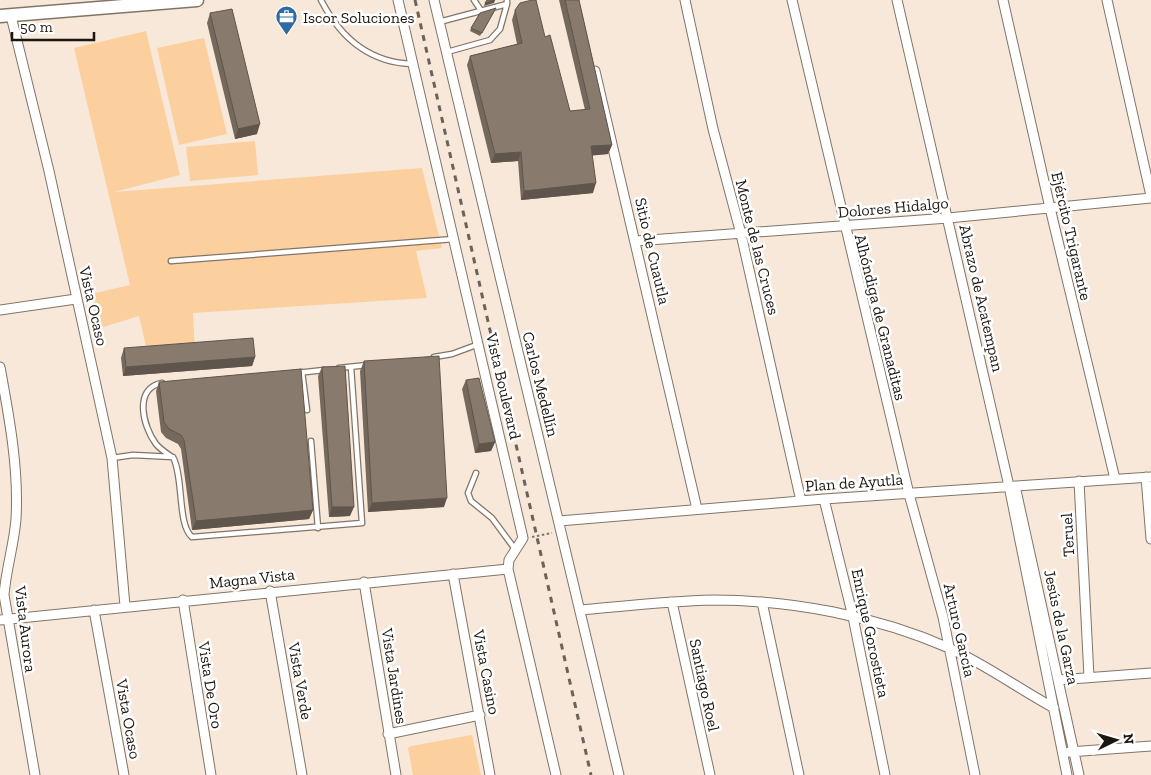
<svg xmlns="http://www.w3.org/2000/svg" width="1151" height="775" viewBox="0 0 1151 775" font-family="'Zilla Slab',serif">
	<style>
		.green { fill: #fccf9e }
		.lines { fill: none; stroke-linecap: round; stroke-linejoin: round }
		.lane-casing { stroke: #827567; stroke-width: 7 }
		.street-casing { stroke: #827567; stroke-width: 11 }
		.secondary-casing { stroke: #827567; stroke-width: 15 }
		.path { stroke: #7f756b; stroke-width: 2; stroke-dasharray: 2.5 2.5; stroke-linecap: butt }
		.lane { stroke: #fff; stroke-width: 4.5 }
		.street { stroke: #fff; stroke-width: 9 }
		.secondary { stroke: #fff; stroke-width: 12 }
		.rail { stroke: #6b6259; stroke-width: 3; stroke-dasharray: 6 6; stroke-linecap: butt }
		.wall { fill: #75695d }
		.shaded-wall { fill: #5f554c }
		.building { fill: #887a6c; stroke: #5f554c }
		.labels { text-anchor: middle; stroke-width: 5; stroke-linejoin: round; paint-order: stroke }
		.poi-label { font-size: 16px; fill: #1b1610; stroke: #fff; text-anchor: start }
		.street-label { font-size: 16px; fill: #1b1610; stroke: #fff }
	</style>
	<rect width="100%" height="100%" fill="#f8e8d9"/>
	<path class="green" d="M146,31L180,175L114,192L422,168L442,248L416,251L427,298L193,313L195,351L148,355L139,316L100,328L91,294L130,285L74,48Z
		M204,38L227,134L179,145L157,48Z
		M255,141L258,175L190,181L186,147Z
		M472,735L481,775H413L408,748L411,746Z"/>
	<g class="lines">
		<defs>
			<path id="lane" d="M321,0C340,37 369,63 413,64
				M474,0L482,12
				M439,22L507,4V0
				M447,52L490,40L500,29L507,4
				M171,261L454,239
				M434,357L452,354L479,344
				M339,368L367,365
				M302,372L307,410
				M297,373L324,370
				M162,383C133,388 143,427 156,444C160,449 166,453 172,457
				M311,441L318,528
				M112,458L133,455L173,457C184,478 177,524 192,537L362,523L351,367
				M476,473L468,493L471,501L492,518L515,549"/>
			<path id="street" d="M398,0L523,538L509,560L508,569L556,775
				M434,0L619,775
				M685,0L713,129L741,234L801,501
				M792,0L909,494L943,617L975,775
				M897,0L1009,486L1067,775
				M1003,0L1050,208L1115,479
				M1107,0L1151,196
				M11,16L49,171L112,458L125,606
				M595,71L697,509
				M636,241L948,218L1151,198
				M0,310L76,299
				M0,367C9,416 19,469 16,519C14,545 6,569 4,595L35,775
				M1146,477L1151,539
				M1079,481L1089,677
				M1015,486L1079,775
				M824,499L853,617L885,775
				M559,521L824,499L1151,477
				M453,574L490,775
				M364,582L396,775
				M270,591L302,775
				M183,600L211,775
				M672,602L710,775
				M762,602L799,775
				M94,610L124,775
				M581,610C625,606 669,601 713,600C792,600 876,616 949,648C985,664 1019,689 1054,708
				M0,620L508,569
				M1058,680L1151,673
				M388,734L480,715
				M1069,752L1151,746"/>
			<path id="secondary" d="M0,16L197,0"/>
		</defs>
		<use href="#lane" class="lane-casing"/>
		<use href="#street" class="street-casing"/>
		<use href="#secondary" class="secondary-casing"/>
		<path class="path" d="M532,537L552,533"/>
		<use href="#lane" class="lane"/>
		<use href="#street" class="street"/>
		<use href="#secondary" class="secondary"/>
		<path class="rail" d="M415,0L591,775"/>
	</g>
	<path class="wall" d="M559,0H579L612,145L608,154L592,155L593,193L521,200L518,161L491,163L467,65L470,56L517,44L512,20L515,10L545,37L570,111L585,110Z
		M494,12L480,36L470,31L471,28Z
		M210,13L257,134L235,139L207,23Z
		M124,348L255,357L252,366L123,376L121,358Z
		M364,361L444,507L368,512L360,371Z
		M322,367L350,516L329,517L318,376Z
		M466,380L495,442L491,451L475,453L462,389Z
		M159,382L313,510L309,519L192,530L181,449L178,444L166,438L161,432L156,391Z"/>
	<path class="shaded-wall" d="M495,0L494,3L484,6L485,3Z
		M260,124L257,134L235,139L238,129Z
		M612,145L608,154L588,156L591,146Z
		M521,152L518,161L491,163L495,154Z
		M596,183L593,193L521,200L524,191Z
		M255,357L252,366L123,376L126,367Z
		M495,442L491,451L475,453L479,444Z
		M447,498L444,507L368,512L372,503Z
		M332,507H354L350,516L329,517Z
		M313,510L309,519L192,530L196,521Z"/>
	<path class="building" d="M487,0H495L485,3Z
		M532,0H536L545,37L550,35L570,111L590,109L565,0H579L612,145L591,146L596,183L524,191L521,152L495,154L470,56L522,43L515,10L520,3Z
		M496,8L482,33L471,28L480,13Z
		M232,9L260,124L238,129L210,13Z
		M253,338L255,357L126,367L124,348Z
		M439,356L447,498L372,503L364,361Z
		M345,366L354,507H332L322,367Z
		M301,369L313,510L196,521L184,440L181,435L169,429L164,422L159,382Z
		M479,378L495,442L479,444L466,380Z"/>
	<defs>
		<symbol id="office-pin" viewBox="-11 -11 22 30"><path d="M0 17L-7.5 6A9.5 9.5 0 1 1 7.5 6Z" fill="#2d6ba2" stroke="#fff"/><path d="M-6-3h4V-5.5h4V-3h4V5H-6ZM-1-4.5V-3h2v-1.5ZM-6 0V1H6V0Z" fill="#fff"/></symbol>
	</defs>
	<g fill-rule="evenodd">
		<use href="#office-pin" x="274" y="4" width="25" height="34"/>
	</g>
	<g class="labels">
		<g class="poi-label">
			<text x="303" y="23">Iscor Soluciones</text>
		</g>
		<g class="street-label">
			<text transform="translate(893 207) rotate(-5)" y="6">Dolores Hidalgo</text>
			<text transform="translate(1072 236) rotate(77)" y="6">Ejército Trigarante</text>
			<text transform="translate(758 247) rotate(76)" y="6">Monte de las Cruces</text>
			<text transform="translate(653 251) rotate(77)" y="6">Sitio de Cuautla</text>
			<text transform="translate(982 298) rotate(77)" y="6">Abrazo de Acatempan</text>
			<text transform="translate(94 306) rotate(77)" y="6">Vista Ocaso</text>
			<text transform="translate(881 317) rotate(76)" y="6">Alhóndiga de Granaditas</text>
			<text transform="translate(541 384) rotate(76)" y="6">Carlos Medellín</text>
			<text transform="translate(504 386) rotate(77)" y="6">Vista Boulevard</text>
			<text transform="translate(854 482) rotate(-4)" y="6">Plan de Ayutla</text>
			<text transform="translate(1067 535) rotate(-93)" y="6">Teruel</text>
			<text transform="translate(252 578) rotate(-6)" y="6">Magna Vista</text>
			<text transform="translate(1062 627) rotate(78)" y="6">Jesús de la Garza</text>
			<text transform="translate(26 629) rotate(83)" y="6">Vista Aurora</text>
			<text transform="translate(960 630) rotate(77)" y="6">Arturo García</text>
			<text transform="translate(871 633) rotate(78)" y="6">Enrique Gorostieta</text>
			<text transform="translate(487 672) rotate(79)" y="6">Vista Casino</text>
			<text transform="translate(395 676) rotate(81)" y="6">Vista Jardines</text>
			<text transform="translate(301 681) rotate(80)" y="6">Vista Verde</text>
			<text transform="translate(211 685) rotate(81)" y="6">Vista De Oro</text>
			<text transform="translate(705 685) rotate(78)" y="6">Santiago Roel</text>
			<text transform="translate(129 719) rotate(80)" y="6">Vista Ocaso</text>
		</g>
	</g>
	<g transform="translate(1116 740) rotate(85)" stroke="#ffffff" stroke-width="4" paint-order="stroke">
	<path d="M0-4L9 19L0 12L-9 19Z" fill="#1b1610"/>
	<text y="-8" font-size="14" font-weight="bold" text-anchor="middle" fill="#1b1610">N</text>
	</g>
	<path d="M12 32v8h82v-8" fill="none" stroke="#1b1610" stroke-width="2.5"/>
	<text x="20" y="32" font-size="15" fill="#1b1610" stroke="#ffffff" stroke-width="4" paint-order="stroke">50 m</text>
</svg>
